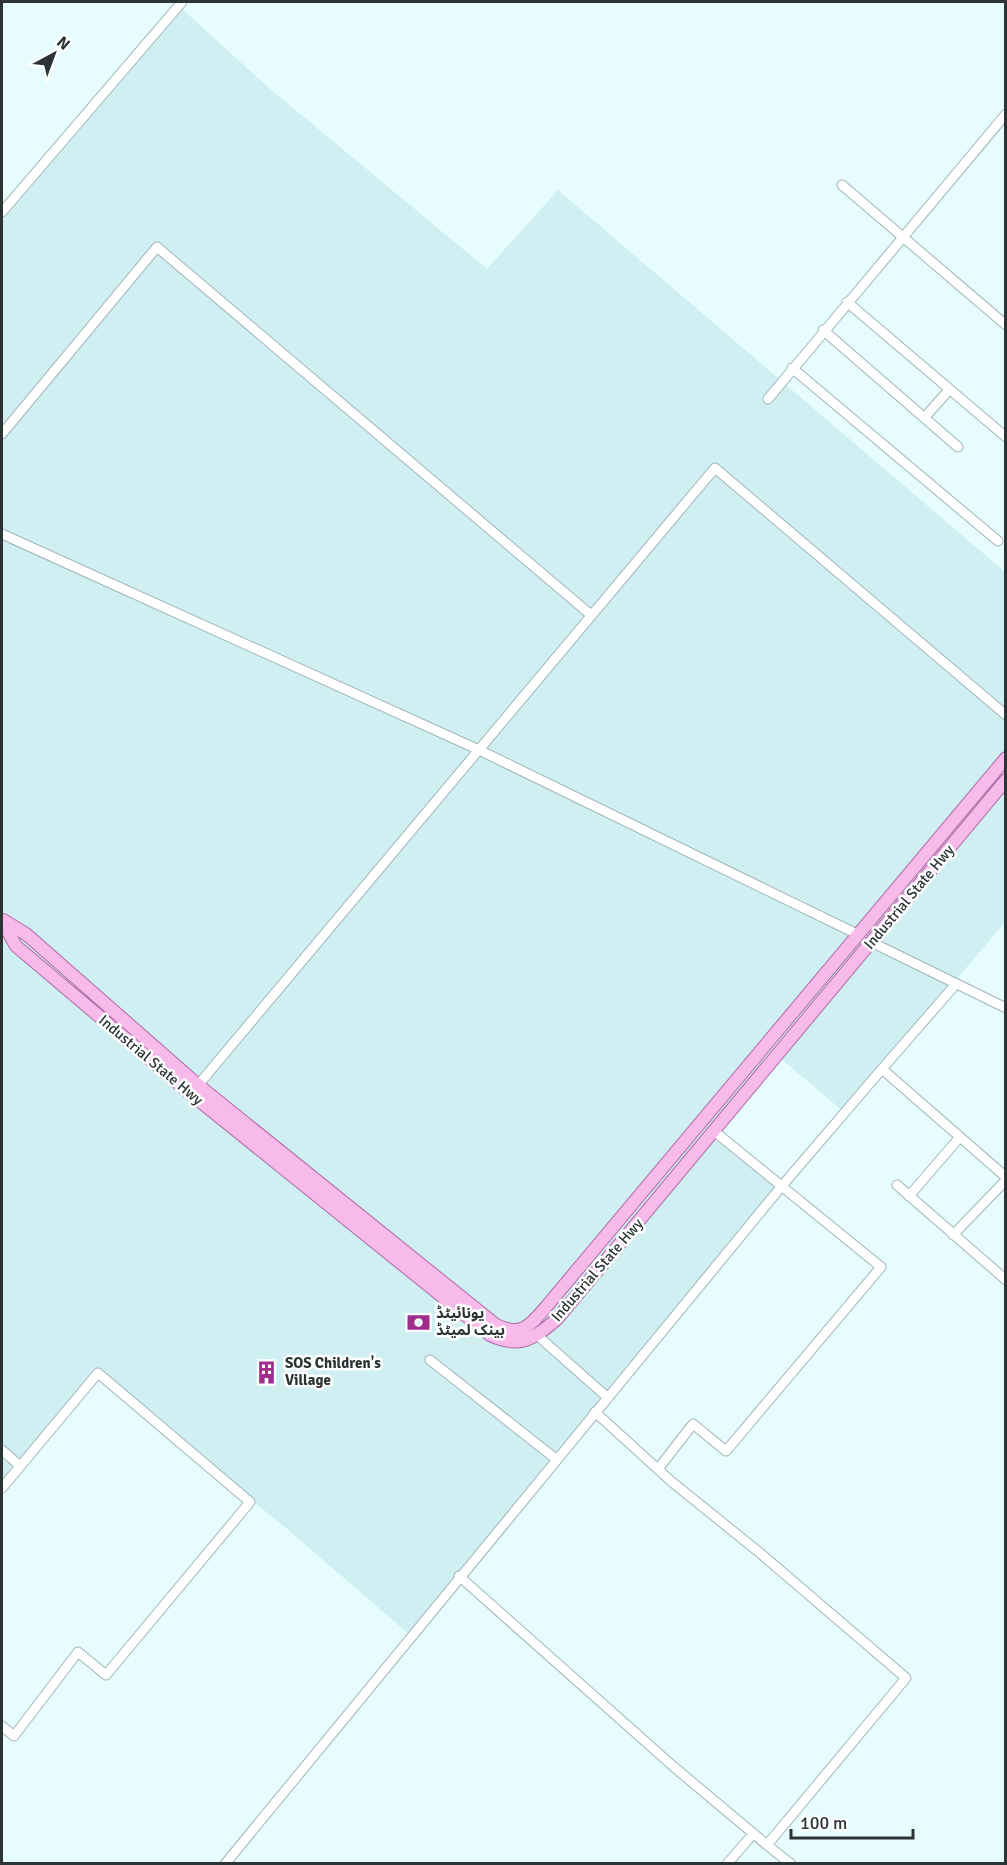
<svg xmlns="http://www.w3.org/2000/svg" width="1007" height="1865" viewBox="0 0 1007 1865" font-family="Signika,'Noto Sans Arabic',sans-serif">
	<style>
		.built { fill: #d0eff3 }
		.lines { fill: none; stroke-linecap: round; stroke-linejoin: round }
		.minor-casing { stroke: #a0b5b8; stroke-width: 11 }
		.major-casing { stroke: #ae6ca2; stroke-width: 14 }
		.minor { stroke: #fff; stroke-width: 9 }
		.major { stroke: #f8b9eb; stroke-width: 12 }
		.labels { text-anchor: middle; stroke-width: 5; stroke-linejoin: round; paint-order: stroke }
		.street-label { font-size: 15px; fill: #2b3334; stroke: #fff }
		.poi-label { font-size: 15px; font-weight: bold; fill: #2b3334; stroke: #fff; text-anchor: start }
	</style>
	<rect width="100%" height="100%" fill="#e6fcff"/>
	<path class="built" d="M181,8L269,88L487,269L558,190L1005,572V922L844,1112L779,1057L715,1134L779,1191L410,1635L287,1529L102,1376L2,1494V218Z"/>
	<g class="lines">
		<defs>
			<path id="minor" d="M842,185L1006,325
				M2,212L182,2
				M847,302L1006,437
				M823,330L958,447
				M792,368L998,541
				M768,399L1006,114
				M924,418L949,390
				M2,434L157,247L591,615
				M2,534L477,749L857,934
				M871,942L1006,1008
				M956,984L882,1069L1006,1177
				M194,1090L715,468L1006,715
				M897,1185L1006,1280
				M909,1196L960,1137
				M953,1235L1006,1180
				M538,1336L607,1397
				M430,1360L556,1459
				M2,1450L20,1466
				M658,1469L693,1424L726,1451L881,1267L714,1131
				M2,1488L98,1373L250,1502L106,1675L78,1652L14,1736L2,1726
				M459,1576L674,1767L767,1845L906,1678L760,1553L672,1482L595,1412
				M767,1845L791,1864
				M225,1864L781,1187L882,1069
				M727,1864L753,1834"/>
			<path id="major" d="M3,920L26,934L198,1085L496,1325C522,1337 530,1326 546,1307L1006,758
				M2,921L16,946L191,1094L490,1335C521,1349 533,1339 557,1319L1006,780"/>
		</defs>
		<use href="#minor" class="minor-casing"/>
		<use href="#major" class="major-casing"/>
		<use href="#minor" class="minor"/>
		<use href="#major" class="major"/>
	</g>
	<defs>
		<symbol id="bank-bare" viewBox="-9 -9 18 18"><path d="M-6-4H6V4H-6ZM0-2.3a2.3 2.3 0 1 0 0 4.6a2.3 2.3 0 1 0 0-4.6Z" fill="#9e2d8b" stroke="#fff" stroke-width="2.5" paint-order="stroke"/></symbol>
		<symbol id="building-bare" viewBox="-9 -9 18 18"><path d="M-4-6H4V6H1V3H-1V6H-4ZM-2.5-4.3h1.7v1.8h-1.7ZM.8-4.3h1.7v1.8H.8ZM-2.5-1h1.7V.8h-1.7ZM.8-1h1.7V.8H.8Z" fill="#9e2d8b" stroke="#fff" stroke-width="2.5" paint-order="stroke"/></symbol>
	</defs>
	<g fill-rule="evenodd">
		<use href="#bank-bare" x="402" y="1306" width="33" height="33"/>
		<use href="#building-bare" x="250" y="1356" width="33" height="33"/>
	</g>
	<g class="labels">
		<g class="street-label">
			<text transform="translate(909 897) rotate(-50)" y="5">Industrial State Hwy</text>
			<text transform="translate(151 1060) rotate(40)" y="5">Industrial State Hwy</text>
			<text transform="translate(597 1270) rotate(-49)" y="5">Industrial State Hwy</text>
		</g>
		<g class="poi-label">
			<text x="436" y="1318">یونائیٹڈ<tspan x="436" dy="17">بینک لمیٹڈ</tspan></text>
			<text x="285" y="1368">SOS Children's<tspan x="285" dy="17">Village</tspan></text>
		</g>
	</g>
	<rect width="1007" height="1865" fill="none" stroke="#2b3334" stroke-width="6"/>
	<g transform="translate(54 54) rotate(41)" stroke="#ffffff" stroke-width="4.5" paint-order="stroke">
	<path d="M0-4.5L10 22L0 15L-10 22Z" fill="#2b3334"/>
	<text y="-9" font-size="16" font-weight="bold" text-anchor="middle" fill="#2b3334">N</text>
	</g>
	<path d="M791 1829v9h122v-9" fill="none" stroke="#2b3334" stroke-width="3"/>
	<text x="800" y="1829" font-size="18" fill="#2b3334" stroke="#ffffff" stroke-width="4.5" paint-order="stroke">100 m</text>
</svg>
